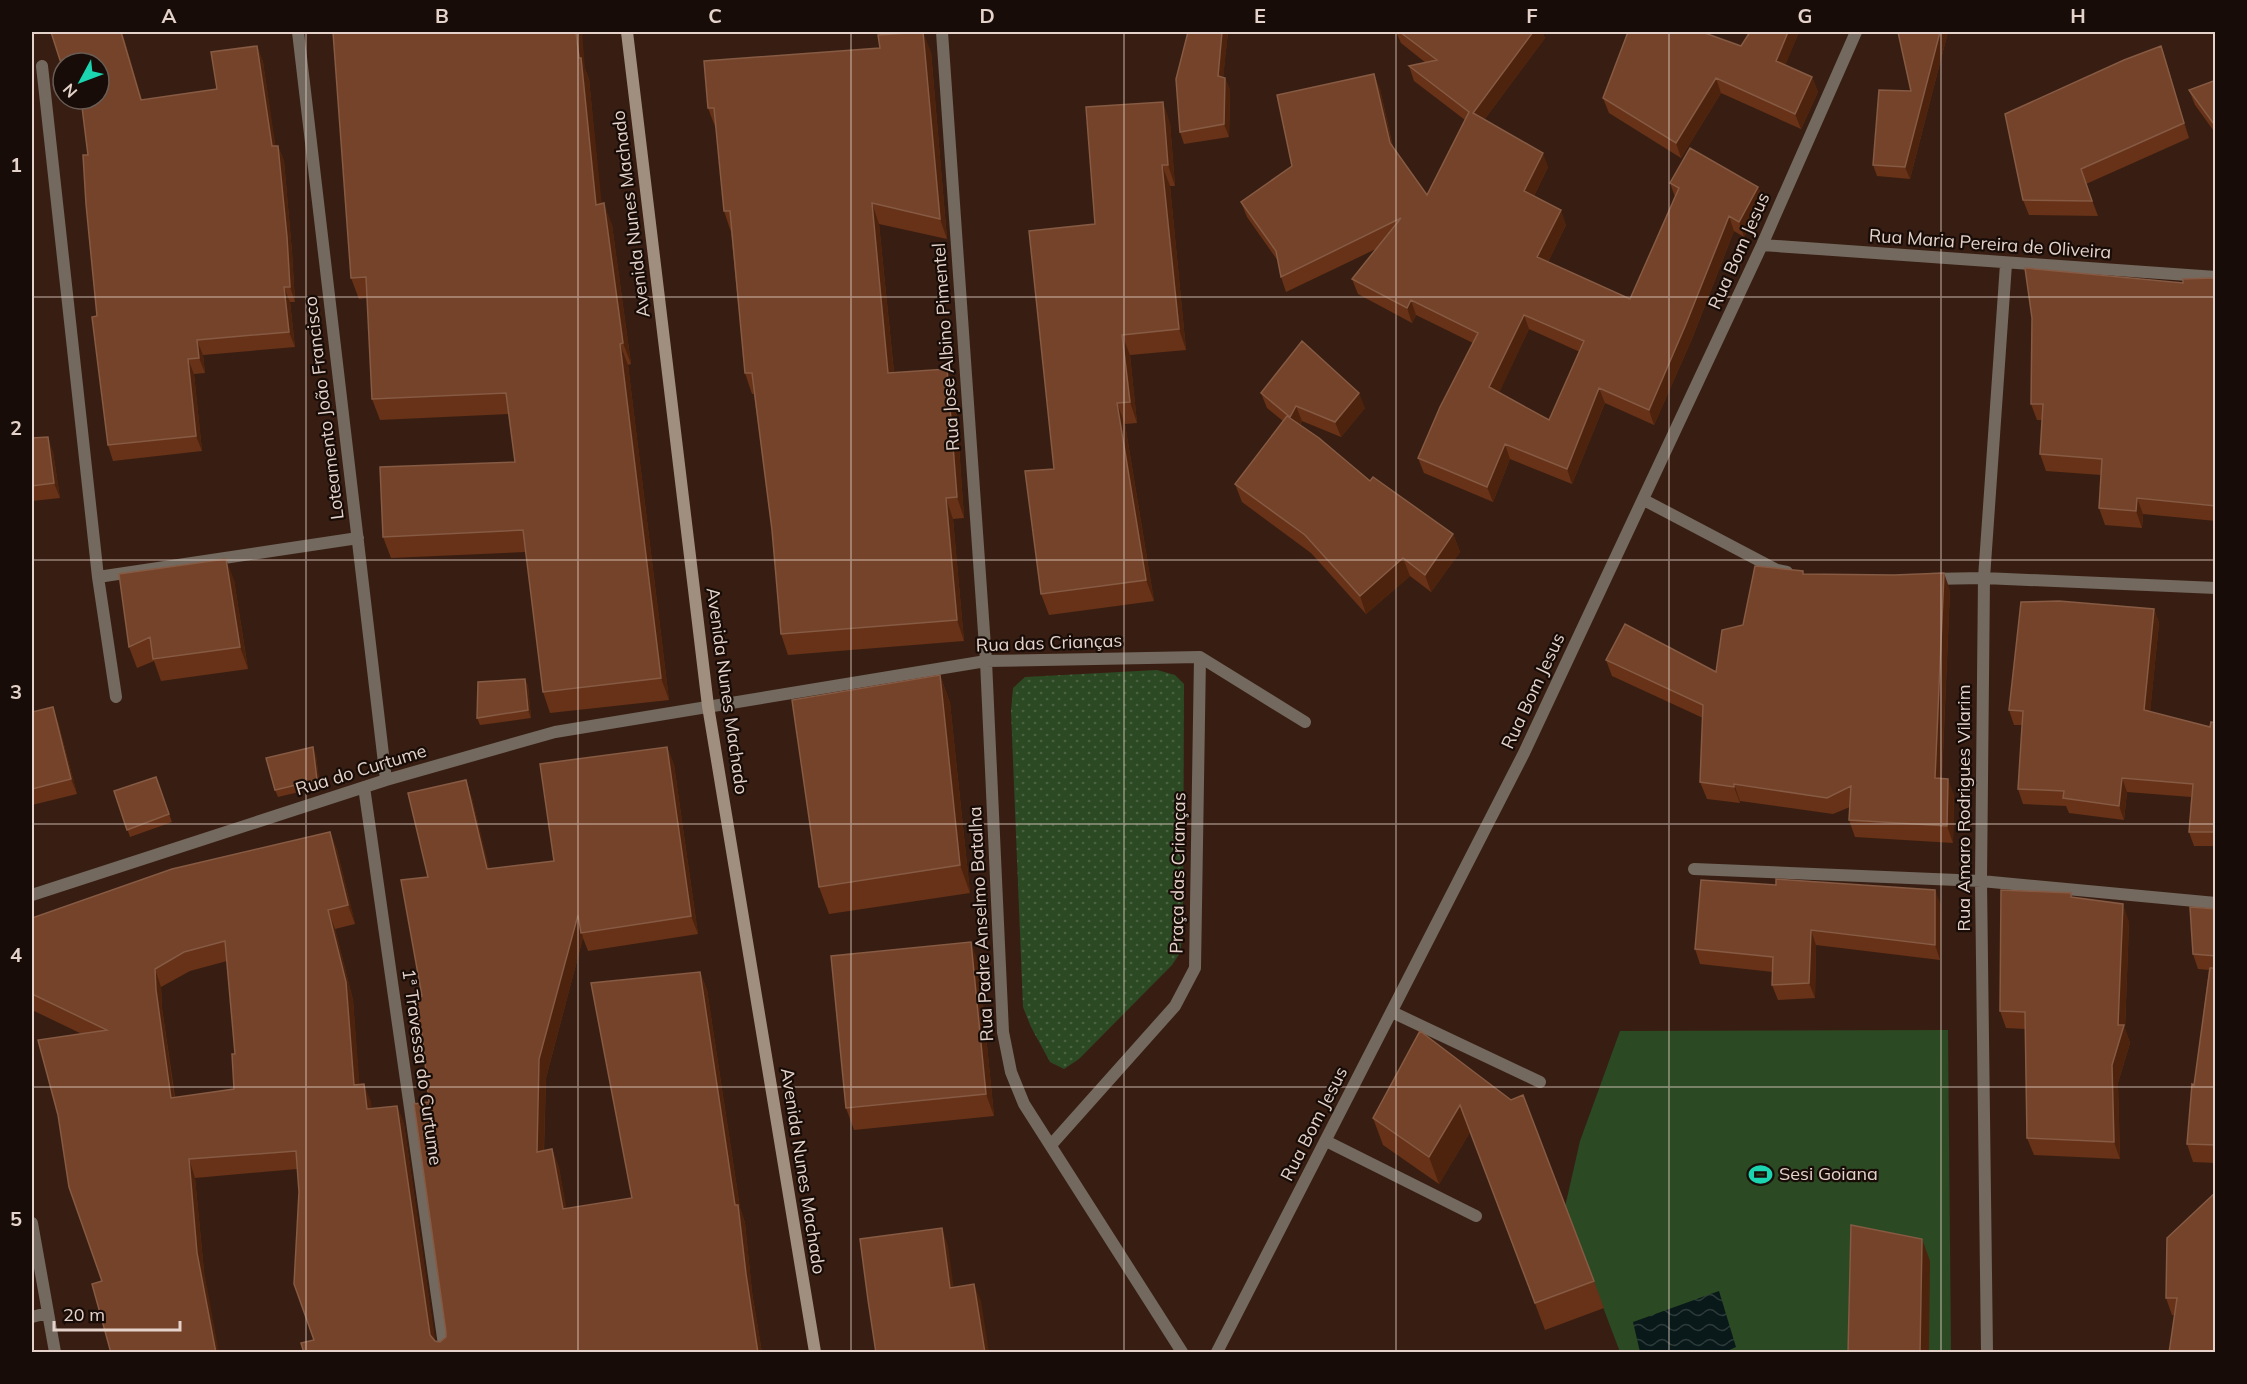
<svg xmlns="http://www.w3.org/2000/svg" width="2247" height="1384" viewBox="0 0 2247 1384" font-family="Mulish,sans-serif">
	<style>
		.grass { fill: url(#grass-dots) }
		.garden { fill: #2b4923 }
		.water { fill: url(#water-waves) }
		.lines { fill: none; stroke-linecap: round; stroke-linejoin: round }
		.street { stroke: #73695f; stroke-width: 12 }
		.secondary { stroke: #a08f7e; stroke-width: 12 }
		.wall { fill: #673217; fill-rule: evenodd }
		.shaded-wall { fill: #4e230d }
		.building { fill: #74432a; stroke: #865a43; stroke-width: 1.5; fill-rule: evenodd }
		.grid { fill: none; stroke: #e5d3cb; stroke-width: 1.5; stroke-opacity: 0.55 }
		.labels { text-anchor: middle; stroke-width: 4.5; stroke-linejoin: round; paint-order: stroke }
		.street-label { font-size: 18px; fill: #e5d3cb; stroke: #170c07 }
		.poi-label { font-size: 18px; fill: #e5d3cb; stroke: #170c07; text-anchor: start }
		.neatline { fill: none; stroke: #e5d3cb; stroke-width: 2 }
		.grid-label { font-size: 20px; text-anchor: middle; font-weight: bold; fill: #e5d3cb }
	</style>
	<defs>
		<pattern id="grass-dots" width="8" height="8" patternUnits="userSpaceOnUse" patternTransform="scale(1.5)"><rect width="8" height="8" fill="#2b4923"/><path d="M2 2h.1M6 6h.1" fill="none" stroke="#4a6242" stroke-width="1.8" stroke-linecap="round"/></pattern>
		<pattern id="water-waves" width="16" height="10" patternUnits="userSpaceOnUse" patternTransform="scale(1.5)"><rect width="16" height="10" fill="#091919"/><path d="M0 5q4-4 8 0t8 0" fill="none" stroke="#2d3a39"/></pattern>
	</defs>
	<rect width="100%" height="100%" fill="#381e12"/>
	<path class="grass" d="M1157,670L1175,675L1184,684L1183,932L1180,953L1172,965L1079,1059L1064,1069L1050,1062L1031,1027L1023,1007L1011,711L1013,688L1025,677Z"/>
	<path class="garden" d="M1948,1030L1951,1352H1620L1565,1207L1580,1141L1620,1031Z"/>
	<path class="water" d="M1719,1291L1736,1347L1725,1352H1640L1633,1322Z"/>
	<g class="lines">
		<path class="street" d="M298,32L386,780
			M942,32L986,661L1003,1032L1011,1072L1024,1104L1182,1352
			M42,66L98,577L116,697
			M1762,245L2216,277
			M1644,500L1777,570L1787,572
			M98,577L358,538
			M1929,579L1984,578L2216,588
			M364,787L445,1352
			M1694,869L1981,881L2216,903
			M32,895L386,780L555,732L986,661L1200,657L1305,722
			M1392,1012L1540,1082
			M1326,1141L1476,1216
			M1051,1145L1175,1006L1195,968L1200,657
			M32,1223L55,1352
			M32,1317L47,1313
			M1217,1352L1524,753L1762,245L1856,32
			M1987,1352L1981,881L1984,578L2006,264"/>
		<path class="secondary" d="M627,32L708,706L815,1352"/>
	</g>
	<path class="wall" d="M51,32H122L142,100L217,89L211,52L257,46L263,62L275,146H278L284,161L292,252L295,302H290L295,347L203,355L205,373L194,374L202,451L113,461L108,445L92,317L97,316L86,204L83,155H88L81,99H99V63H63V70Z
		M1188,32H1228L1223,77L1225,78L1230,90L1229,137L1184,144L1180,132Z
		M1396,32L1545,38L1484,120L1548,167L1534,196L1566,225L1548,262L1630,299L1675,197L1670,183L1758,187L1764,202L1744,237L1734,231L1692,339L1654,425L1605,403L1572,484L1510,459L1493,502L1424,473L1418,458L1473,343L1416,315L1412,323L1358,294L1352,279L1378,248L1286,292L1281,277L1278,261L1247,217L1241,202L1292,166L1380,89L1393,147L1427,195L1465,120L1414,81L1409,66L1426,63L1401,43ZM1529,329L1580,352L1549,420L1499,392Z
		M1749,32H1799L1785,65L1812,77L1818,92L1801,129L1721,93L1681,158L1609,113L1603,98L1741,46Z
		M1898,32H1948L1910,179L1877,176L1873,165L1911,91Z
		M2161,46L2166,61L2189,138L2086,184L2098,216L2029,215L2023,200Z
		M931,52L947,239L879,224L894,372L955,389L964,518L953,519L964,641L788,655L781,634L772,530L754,394H752L745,373L731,232L724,211L716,129L708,108Z
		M585,69L589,79L601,204L612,225L631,364L628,365L669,700L550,713L543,692L526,552L391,558L383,537L515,462L509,414L380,420L372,399L367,298L359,299L351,278Z
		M2216,80V134L2195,105L2189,90Z
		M1170,123L1175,186H1170L1186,350L1130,355L1137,423L1125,424L1154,601L1049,615L1041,594L1054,469L1095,224Z
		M2214,278L2216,281V521L2143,514L2142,528L2105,525L2099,508L2101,475L2046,471L2040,454L2042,420H2037L2031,404L2183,283Z
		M1261,393L1365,408L1341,437L1302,421L1300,425L1370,481L1453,534L1460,552L1431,592L1410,576L1366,614L1311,553L1242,502L1235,484L1283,421L1267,408Z
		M32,438L53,452L60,498L32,501Z
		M1804,574L1950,590L1942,778L1954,795L1953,843L1855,837L1849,820L1850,807L1833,814L1740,801V803L1707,799L1700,782L1703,718L1612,676L1606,660L1716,672L1743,625Z
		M234,580L248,669L161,681L154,661L137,668L129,647Z
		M2154,609L2159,623L2150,712L2210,727L2216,723V846H2194L2189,832L2191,797L2127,792L2124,820L2069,813L2066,806L2023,804L2018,789L2022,725H2014L2009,710Z
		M940,675L950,703L970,893L829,914L819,887Z
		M525,679L528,686L531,718L480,725L477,718Z
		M32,712L58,722L77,794L32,805Z
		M667,747L674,765L698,934L588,951L583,938L546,1078L544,1151L552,1149L559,1168L566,1209L632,1198L700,972L707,990L740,1208L745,1223L752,1292L762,1353L314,1340L297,1169L195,1178L204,1271L102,1281L82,1034L32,1010V918L330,832L337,850L355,924L335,929L353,1000L359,1084L371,1102V1109L397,1106L404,1124L435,1341L440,1342L446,1337V1332L429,1102L422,996L428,877L472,798L489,869L554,861ZM227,961L235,1054L234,1089L175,1097L162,1008L161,987L190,971Z
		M316,755L320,787L278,797L275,790Z
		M156,777L172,822L130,837L114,791Z
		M2073,897L2129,922L2125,1029L2130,1043L2118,1083L2120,1159L2034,1155L2027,1138L2025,1029L2006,1028L2000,1011Z
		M1941,905L1940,960L1816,945L1815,998L1778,1000L1772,985L1773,972L1700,964L1695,949Z
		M2216,909V1163L2193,1162L2187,1144L2194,1085L2209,970L2198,969L2193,954Z
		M979,964L994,1116L854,1130L846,1108Z
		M1420,1031L1594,1281L1604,1308L1545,1330L1470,1132L1439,1184L1383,1145L1373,1118Z
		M2216,1192L2174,1315H2172L2166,1298Z"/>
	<path class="shaded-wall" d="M121,32H122L147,116L141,100Z
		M576,32H582L585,69L589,79L604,226L596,205Z
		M923,32L931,52L947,239L940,219Z
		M1222,32H1228L1222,89L1218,76Z
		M1533,32H1543L1545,38L1478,128L1473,113Z
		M1788,32H1799L1781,76L1776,61Z
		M1940,32H1948L1910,179L1905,167Z
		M257,46L263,62L278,162L272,146Z
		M2161,46L2166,61L2189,138L2184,123Z
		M1374,74L1380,89L1395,158L1390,143Z
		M1812,77L1818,92L1801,129L1795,114Z
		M1225,78L1230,90L1229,137L1224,124Z
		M1716,78L1721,93L1681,158L1676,143Z
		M1163,102L1170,123L1175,186L1168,165Z
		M278,146L284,161L292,252L295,302L290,287Z
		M1543,153L1548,167L1529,206L1524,191Z
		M1162,165L1170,186L1186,350L1179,329Z
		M1758,187L1764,202L1744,237L1739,222Z
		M604,203L612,225L631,364L623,343Z
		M872,203L879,224L896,393L888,373Z
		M1561,210L1566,225L1543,272L1537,257Z
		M1729,216L1734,231L1692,339L1654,425L1649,410Z
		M284,287L290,302L295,347L289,332Z
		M1411,300L1416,315L1412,323L1407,308Z
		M1524,315L1529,329L1495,402L1489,387Z
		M1122,335L1130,355L1137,423L1130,402Z
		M197,340L203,355L205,373L199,358Z
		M620,344L628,365L669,700L661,678Z
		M188,359L194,374L202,451L196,436Z
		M947,369L955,389L964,518L957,497Z
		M1599,388L1605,403L1572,484L1567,469Z
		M1359,393L1365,408L1341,437L1335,422Z
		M1117,403L1125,424L1154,601L1146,580Z
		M1296,406L1302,421L1295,432L1290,417Z
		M48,437L53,452L60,498L54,483Z
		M1505,444L1510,459L1493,502L1487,487Z
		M946,498L953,519L964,641L957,620Z
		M2137,498L2143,514L2142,528L2136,511Z
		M1453,534L1460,552L1431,592L1425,575Z
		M1403,558L1410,576L1366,614L1360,596Z
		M226,559L234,580L248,669L240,647Z
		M1944,573L1950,590L1941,795L1935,778Z
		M2154,609L2159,623L2149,724L2144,710Z
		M940,675L950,703L970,893L960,865Z
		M525,679L528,686L531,718L528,710Z
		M53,707L58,722L77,794L71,779Z
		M313,747L316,755L320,787L317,780Z
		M667,747L674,765L698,934L691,916Z
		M2122,778L2127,792L2124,820L2119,806Z
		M1948,779L1954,795L1953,843L1947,826Z
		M466,780L472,798L494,887L487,869Z
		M1734,784L1740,801V803L1734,787Z
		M330,832L337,850L355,924L348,905Z
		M1935,890L1941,905L1940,960L1935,945Z
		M2123,904L2129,922L2125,1029L2130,1043L2118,1083L2120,1159L2114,1142L2112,1065L2118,1025Z
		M328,910L335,929L353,1000L361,1103L354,1085Z
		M578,915L583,938L546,1078L543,1170L537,1152L539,1059Z
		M1811,930L1816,945L1815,998L1809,983Z
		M971,942L979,964L994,1116L986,1094Z
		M155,969L161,987L162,1008L177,1116L171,1098L156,990Z
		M700,972L707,990L740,1208L745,1223L752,1292L762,1353H758L735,1205Z
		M364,1084L371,1102L374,1128L367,1109Z
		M1460,1105L1470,1132L1439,1184L1429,1157Z
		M397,1106L404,1124L437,1353L430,1335Z
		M552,1149L559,1168L570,1228L563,1209Z
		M189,1159L195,1178L204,1271L219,1353H216L197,1253Z
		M942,1228L948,1246L956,1305L950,1288Z
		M1922,1239L1930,1261L1929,1353H1920Z
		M974,1284L981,1301L989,1353H985Z"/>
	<path class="building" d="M51,32H121L141,100L217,89L211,52L257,46L272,146H278L287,237L290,287H284L289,332L197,340L199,358L188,359L196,436L108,445L92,317L97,316L86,204L83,155H88L81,99H99V63H77L76,59L61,63Z
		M333,32H576L579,58H581L596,205L604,203L623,343L620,344L661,678L543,692L523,530L383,537L380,467L515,462L506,393L372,399L366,277L351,278Z
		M923,32L940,219L872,203L888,373L947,369L957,497L946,498L957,620L781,634L772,530L752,373H745L730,211H724L714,108H708L704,61L880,48L878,35Z
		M1188,32H1222L1218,76L1225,78L1224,124L1180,132L1176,79Z
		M1400,32H1533L1473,113L1543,153L1524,191L1561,210L1537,257L1630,299L1679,188L1670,183L1690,148L1758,187L1739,222L1729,216L1686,324L1649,410L1599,388L1567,469L1505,444L1487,487L1418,458L1440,407L1478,333L1411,300L1407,308L1352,279L1401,218L1281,277L1276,251L1241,202L1292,166L1277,95L1374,74L1390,143L1427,195L1469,112L1409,66L1437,60ZM1524,315L1584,341L1549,420L1489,387Z
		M1628,32H1702L1741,46L1750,32H1788L1776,61L1812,77L1795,114L1716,78L1676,143L1603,98Z
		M1898,32H1940L1905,167L1873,165L1879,90L1911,91Z
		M2161,46L2184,123L2081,169L2092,201L2023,200L2005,114L2124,60Z
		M2216,80V127L2189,90Z
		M1163,102L1168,165H1162L1179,329L1122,335L1130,402L1117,403L1146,580L1041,594L1025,471L1054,469L1029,231L1095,224L1086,107Z
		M2025,268L2183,283V279L2214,278L2216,302V506L2137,498L2136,511L2099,508L2102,459L2040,454L2043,404H2031L2032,318Z
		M1302,341L1359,393L1335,422L1296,406L1290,417L1261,393Z
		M1287,416L1319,438L1370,481L1373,477L1453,534L1425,575L1403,558L1360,596L1305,535L1235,484Z
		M48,437L54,483L32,486V438Z
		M226,559L240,647L153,659L150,637L129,647L119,574Z
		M1755,566L1803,571V574L1894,575L1944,573L1935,778L1948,779L1947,826L1849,820L1851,786L1827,798L1734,784V787L1700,782L1703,705L1606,660L1625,624L1716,672L1722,630L1743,625Z
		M2059,601L2154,609L2144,710L2210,727L2211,722L2216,723V832H2189L2193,784L2122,778L2119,806L2063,798L2064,791L2018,789L2023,711L2009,710L2021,602Z
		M940,675L960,865L819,887L792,700Z
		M525,679L528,710L477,718L478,682Z
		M53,707L71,779L32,789V712Z
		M313,747L317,780L275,790L266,758Z
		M667,747L691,916L581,933L578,915L539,1059L537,1152L552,1149L563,1209L632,1198L591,983L700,972L735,1205H738L746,1274L758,1353H304L301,1343L314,1340L294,1284L299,1192L296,1151L189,1159L197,1253L216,1353H111L92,1284L102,1281L69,1187L58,1115L38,1040L107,1030L32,994V918L172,869L330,832L348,905L328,910L346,982L354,1085L364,1084L367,1109L397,1106L430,1335L435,1341L440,1342L446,1337V1332L414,1104L429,1102L422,1034L415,998L422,996L401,880L428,877L408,793L466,780L487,869L554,861L540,764ZM225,941L235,1054H232L234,1089L171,1098L156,990L155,969L184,952Z
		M156,777L169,814L127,830L114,791Z
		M1776,879L1935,890V945L1811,930L1809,983L1772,985L1773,957L1695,949L1701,880L1776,885Z
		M2001,890L2071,893V897L2123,904L2118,1025H2124L2112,1065L2114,1142L2027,1138L2025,1012L2000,1011Z
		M2190,907L2216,909V956L2193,954Z
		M971,942L986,1094L846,1108L831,956Z
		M2210,968H2216V1145L2187,1144L2192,1084L2194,1085Z
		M1420,1031L1511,1100L1523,1095L1594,1281L1535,1303L1460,1105L1429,1157L1373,1118Z
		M2216,1192V1353H2169L2177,1298H2166L2167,1238Z
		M1851,1225L1922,1239L1920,1353H1848Z
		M942,1228L950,1288L974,1284L985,1353H876L868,1300L860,1239Z"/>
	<path class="grid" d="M306,32V1352M578,32V1352M851,32V1352M1124,32V1352M1396,32V1352M1669,32V1352M1941,32V1352M32,297H2216M32,560H2216M32,824H2216M32,1087H2216"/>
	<defs>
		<symbol id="stadium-bare" viewBox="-9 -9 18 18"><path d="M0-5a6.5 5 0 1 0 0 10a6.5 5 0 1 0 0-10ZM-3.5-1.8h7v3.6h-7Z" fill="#1bd5b1" stroke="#170c07" stroke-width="2.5" paint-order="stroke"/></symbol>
	</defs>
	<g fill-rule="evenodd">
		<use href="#stadium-bare" x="1744" y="1158" width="33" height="33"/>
	</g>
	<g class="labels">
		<g class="street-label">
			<text transform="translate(631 214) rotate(-97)" y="6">Avenida Nunes Machado</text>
			<text transform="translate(1990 244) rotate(4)" y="6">Rua Maria Pereira de Oliveira</text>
			<text transform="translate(1739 251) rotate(-66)" y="6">Rua Bom Jesus</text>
			<text transform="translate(946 347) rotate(-94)" y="6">Rua Jose Albino Pimentel</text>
			<text transform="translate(324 408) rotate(-97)" y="6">Loteamento João Francisco</text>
			<text transform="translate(1049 643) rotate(-2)" y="6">Rua das Crianças</text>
			<text transform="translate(727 691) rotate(82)" y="6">Avenida Nunes Machado</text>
			<text transform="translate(1533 691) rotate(-65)" y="6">Rua Bom Jesus</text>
			<text transform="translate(361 770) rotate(-17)" y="6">Rua do Curtume</text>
			<text transform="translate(1964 808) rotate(-90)" y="6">Rua Amaro Rodrigues Vilarim</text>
			<text transform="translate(1178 873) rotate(-89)" y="6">Praça das Crianças</text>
			<text transform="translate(981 924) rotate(-93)" y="6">Rua Padre Anselmo Batalha</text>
			<text transform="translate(422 1067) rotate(82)" y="6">1ª Travessa do Curtume</text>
			<text transform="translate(1314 1124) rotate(-63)" y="6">Rua Bom Jesus</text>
			<text transform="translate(803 1171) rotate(81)" y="6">Avenida Nunes Machado</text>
		</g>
		<g class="poi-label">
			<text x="1779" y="1180">Sesi Goiana</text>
		</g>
	</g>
	<rect width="2247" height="1384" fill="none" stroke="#170c07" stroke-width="66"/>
	<g transform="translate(81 81) rotate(229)"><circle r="28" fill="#170c07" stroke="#695c55" stroke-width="1.5"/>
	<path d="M0-4.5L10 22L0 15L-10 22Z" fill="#1bd5b1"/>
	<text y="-9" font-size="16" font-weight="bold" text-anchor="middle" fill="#e5d3cb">N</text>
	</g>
	<path d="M54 1321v9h126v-9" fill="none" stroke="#e5d3cb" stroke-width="3"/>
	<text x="63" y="1321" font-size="18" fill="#e5d3cb" stroke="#170c07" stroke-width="4.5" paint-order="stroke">20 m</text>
	<rect x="33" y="33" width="2181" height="1318" class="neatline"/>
	<g class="grid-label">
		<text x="169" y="23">A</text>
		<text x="442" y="23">B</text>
		<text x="715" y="23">C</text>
		<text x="987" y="23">D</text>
		<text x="1260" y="23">E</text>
		<text x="1532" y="23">F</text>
		<text x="1805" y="23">G</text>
		<text x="2078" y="23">H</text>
		<text x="16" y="172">1</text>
		<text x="16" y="435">2</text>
		<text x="16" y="699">3</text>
		<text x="16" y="962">4</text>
		<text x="16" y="1226">5</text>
	</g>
</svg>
